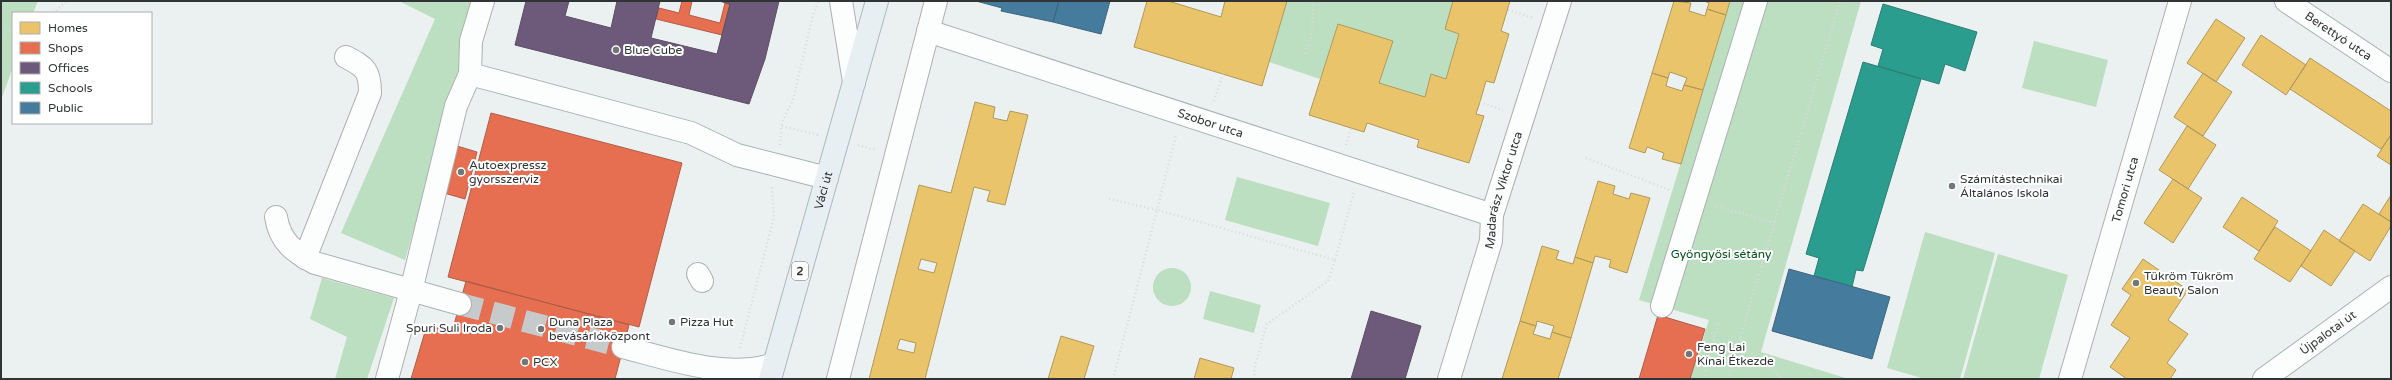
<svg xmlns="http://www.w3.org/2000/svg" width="2392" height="380" viewBox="0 0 2392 380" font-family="'Varela Round',sans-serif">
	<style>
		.green { fill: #bcdec1 }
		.homes { fill: #e9c46a; stroke: #b2995a; fill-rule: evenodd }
		.shops { fill: #e76f51; stroke: #b05d49 }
		.offices { fill: #6d597a; stroke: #5b4e65 }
		.schools { fill: #2a9d8f; stroke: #2c7e74 }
		.public { fill: #457b9d; stroke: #3f667e }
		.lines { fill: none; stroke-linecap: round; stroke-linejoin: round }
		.minor-tunnel { stroke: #c6cacb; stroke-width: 22; stroke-dasharray: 22 11; stroke-linecap: butt }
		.minor-casing { stroke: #aeb1b1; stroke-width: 24 }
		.major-casing { stroke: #adb9be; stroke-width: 24 }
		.path { stroke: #d9dbdb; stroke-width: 2.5; stroke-dasharray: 1 3; stroke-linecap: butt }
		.minor { stroke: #fcfdfd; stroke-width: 22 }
		.major { stroke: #e8eff3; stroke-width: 22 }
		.poi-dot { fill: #727676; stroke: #fff; stroke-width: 1.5 }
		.labels { text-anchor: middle; stroke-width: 4; stroke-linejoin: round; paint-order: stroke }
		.shield { fill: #fff; stroke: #6f7172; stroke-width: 1 }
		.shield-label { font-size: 11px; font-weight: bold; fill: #313435 }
		.street-label { font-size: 12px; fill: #313435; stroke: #fff }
		.poi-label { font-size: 12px; fill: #313435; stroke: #fff; text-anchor: start }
		.park-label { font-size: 12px; fill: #004f16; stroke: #fff }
	</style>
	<rect width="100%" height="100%" fill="#ebf0f0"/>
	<path class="green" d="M1,1H38L33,13H13V67L1,100Z
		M399,1H478L405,260L341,233L435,19Z
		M1287,1H1453L1445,29L1459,34L1446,79L1431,74L1425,97L1379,83L1393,41L1338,24L1320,79L1269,62Z
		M1730,1H1861L1761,352L1849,379H1690L1709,320L1639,300Z
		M2034,41L2108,60L2096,107L2022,88Z
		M1237,177L1330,203L1318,246L1225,220Z
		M1925,232L1995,253L1960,379H1925L1887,368Z
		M1998,254L2068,275L2039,379H1963Z
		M1153 287a19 19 0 1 1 38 0a19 19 0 1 1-38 0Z
		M322,278L394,298L367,379H335L347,337L310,319Z
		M1210,291L1261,305L1254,333L1203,319Z"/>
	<path class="homes" d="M1147,1H1168L1221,17L1225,1H1287L1262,86L1134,47Z
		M1453,1H1510L1501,31L1509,34L1494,83L1486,81L1480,102L1476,114L1484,116L1469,163L1417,147L1419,140L1367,123L1364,132L1309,115L1338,24L1393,41L1379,83L1425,97L1431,74L1446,79L1459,34L1445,29Z
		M1674,1L1691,3L1689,11L1705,16L1707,9L1726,15L1703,90L1684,85L1687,78L1670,72L1668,78L1652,73Z
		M1704,1H1730L1726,15L1707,9L1709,3Z
		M2216,19L2245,38L2216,82L2187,63Z
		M2261,35L2306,65L2286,95L2242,65Z
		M2310,58L2391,111V135L2381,149L2290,89Z
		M1652,73L1668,78L1666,86L1682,91L1684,85L1703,90L1681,164L1662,159L1664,153L1647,147L1645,153L1629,148Z
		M2203,73L2232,92L2203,136L2174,117Z
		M975,102L995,107L993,118L1007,121L1010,111L1028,115L1005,205L987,201L990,191L974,187L925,379H869L919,185L951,193ZM921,259L937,263L934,273L918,269ZM900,339L916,343L914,353L897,349Z
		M2187,126L2216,145L2188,189L2159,170Z
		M2391,135V165L2377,156Z
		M2173,179L2202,198L2173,243L2144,223Z
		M1598,181L1615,186L1613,194L1629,199L1631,193L1650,198L1627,273L1609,267L1611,260L1595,256L1593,263L1575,257Z
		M2391,195V222L2379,214Z
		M2242,197L2278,221L2259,251L2223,227Z
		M2363,204L2391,222V226L2370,261L2339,241Z
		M2275,227L2311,251L2290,282L2254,259Z
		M2324,230L2355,251L2331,286L2301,266Z
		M1542,246L1559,251L1556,259L1573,264L1575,257L1593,263L1571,338L1552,332L1554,326L1537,321L1536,326L1520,321Z
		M2143,259L2188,290L2168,320L2188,334L2167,363L2176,370L2170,379H2127L2110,367L2130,338L2111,325L2131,295L2122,289Z
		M1520,321L1536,326L1533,334L1550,339L1552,332L1571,338L1558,379H1502Z
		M1061,336L1094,346L1084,379H1048Z
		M1200,358L1234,368L1231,379H1194Z"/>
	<path class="shops" d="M682,1H692L689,15L720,23L725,3L730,4L722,35L656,19L659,8L679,13Z
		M491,113L682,163L639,327L448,277Z
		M457,146L477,152L465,199L444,193Z
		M466,281L629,325L615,379H411L427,325L452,332Z
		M1658,315L1705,329L1690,379H1639Z"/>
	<path class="offices" d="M526,1H569L565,16L611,28L617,1H660L651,38L717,54L730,4L719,1H779L765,59L749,104L515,45Z
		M1371,311L1421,326L1405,379H1351Z"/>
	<path class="schools" d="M1883,4L1977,32L1965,71L1945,64L1939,84L1878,66L1883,49L1871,45Z
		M1863,62L1921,79L1863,271L1856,270L1852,287L1814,276L1819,258L1806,254Z"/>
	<path class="public" d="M976,1H1059L1053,22L1001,11L1002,8Z
		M1059,1H1110L1101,34L1053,22Z
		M1789,269L1890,297L1872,359L1772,331Z"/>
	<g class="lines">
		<path class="minor-tunnel" d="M460,304L623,347"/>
		<defs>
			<g id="minor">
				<path d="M841,1L854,82"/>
				<path id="s1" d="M2286,1L2391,71"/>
				<path id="s2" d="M928,31L1492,215"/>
				<path d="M470,74L691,133L737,155L827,178"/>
				<path d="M276,217C280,242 294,252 315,263L460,304"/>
				<path d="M305,258L370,93C370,70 365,67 346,57"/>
				<path d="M698,274L702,281"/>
				<path d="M1662,306L1756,1"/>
				<path d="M623,347C670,359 727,380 774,364"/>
				<path d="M387,379L411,291L456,106L470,74L471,41L483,1"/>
				<path d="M838,379L936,1"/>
				<path id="s3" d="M1449,379L1491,241L1492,215L1560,1"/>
				<path id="s4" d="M2070,379L2180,1"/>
				<path id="s5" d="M2264,379L2391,287"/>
			</g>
			<g id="major">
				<path id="s6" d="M770,379L877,1"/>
			</g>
		</defs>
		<use href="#minor" class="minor-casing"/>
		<use href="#major" class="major-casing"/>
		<path class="path" d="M1508,10L1533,18
			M53,13L67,1
			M1,33L13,30
			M1305,53L1312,32L1313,1
			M1214,101L1223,74
			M1480,102L1503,110
			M782,126L818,135
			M780,145L782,122L793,100L812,19L818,2
			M858,145L876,150
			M1346,145L1351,128
			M1586,158L1675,192
			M1109,199L1157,210L1176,135
			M1716,206L1775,223
			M1739,344L1783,379
			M740,348L774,217L772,187
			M1113,379L1157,210L1335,260L1354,192
			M1255,379L1254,369L1267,324L1328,281L1335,260
			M1703,379L1719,322
			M1728,379L1840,1"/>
		<use href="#minor" class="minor"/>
		<use href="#major" class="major"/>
	</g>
	<g class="poi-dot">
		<circle cx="616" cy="50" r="4"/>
		<circle cx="461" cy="172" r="4"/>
		<circle cx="1952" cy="186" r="4"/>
		<circle cx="2136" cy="283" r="4"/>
		<circle cx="672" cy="322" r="4"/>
		<circle cx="500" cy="328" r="4"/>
		<circle cx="541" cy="329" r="4"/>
		<circle cx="1689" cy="354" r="4"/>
		<circle cx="525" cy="362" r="4"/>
	</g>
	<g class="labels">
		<rect class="shield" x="792" y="262" width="16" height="18" rx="3"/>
		<g class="shield-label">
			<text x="800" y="275">2</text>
		</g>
		<g class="street-label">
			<text dy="4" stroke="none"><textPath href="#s1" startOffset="63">Berettyó utca</textPath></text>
			<text dy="4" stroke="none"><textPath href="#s2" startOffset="297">Szobor utca</textPath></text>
			<text dy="4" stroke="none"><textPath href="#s6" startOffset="196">Váci út</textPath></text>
			<text dy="4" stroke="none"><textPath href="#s3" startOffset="197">Madarász Viktor utca</textPath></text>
			<text dy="4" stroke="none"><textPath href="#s4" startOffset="197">Tomori utca</textPath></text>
			<text dy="4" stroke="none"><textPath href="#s5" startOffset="79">Újpalotai út</textPath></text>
		</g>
		<g class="poi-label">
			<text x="624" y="54">Blue Cube</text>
			<text x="469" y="169">Autoexpressz<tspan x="469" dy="14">gyorsszerviz</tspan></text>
			<text x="1960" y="183">Számítástechnikai<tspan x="1960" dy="14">Általános Iskola</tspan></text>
			<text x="2144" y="280">Tükröm Tükröm<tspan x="2144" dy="14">Beauty Salon</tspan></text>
			<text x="549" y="326">Duna Plaza<tspan x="549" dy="14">bevásárlóközpont</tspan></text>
			<text x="680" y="326">Pizza Hut</text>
			<text x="492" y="332" text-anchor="end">Spuri Suli Iroda</text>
			<text x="1697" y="351">Feng Lai<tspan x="1697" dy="14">Kínai Étkezde</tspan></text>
			<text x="533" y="366">PCX</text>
		</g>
		<g class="park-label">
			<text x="1721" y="258">Gyöngyösi sétány</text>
		</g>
	</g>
	<rect width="2392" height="380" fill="none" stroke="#313435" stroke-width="4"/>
	<rect x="12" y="12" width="140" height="112" fill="#ffffff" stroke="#adaeae"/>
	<rect x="20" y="22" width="20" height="12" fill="#e9c46a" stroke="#adaeae"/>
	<text x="48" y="32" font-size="12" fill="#313435">Homes</text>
	<rect x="20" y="42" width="20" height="12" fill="#e76f51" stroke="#adaeae"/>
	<text x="48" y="52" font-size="12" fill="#313435">Shops</text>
	<rect x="20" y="62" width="20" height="12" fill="#6d597a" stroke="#adaeae"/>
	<text x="48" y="72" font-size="12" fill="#313435">Offices</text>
	<rect x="20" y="82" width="20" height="12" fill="#2a9d8f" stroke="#adaeae"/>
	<text x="48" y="92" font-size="12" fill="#313435">Schools</text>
	<rect x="20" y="102" width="20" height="12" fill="#457b9d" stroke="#adaeae"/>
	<text x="48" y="112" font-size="12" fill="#313435">Public</text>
</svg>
